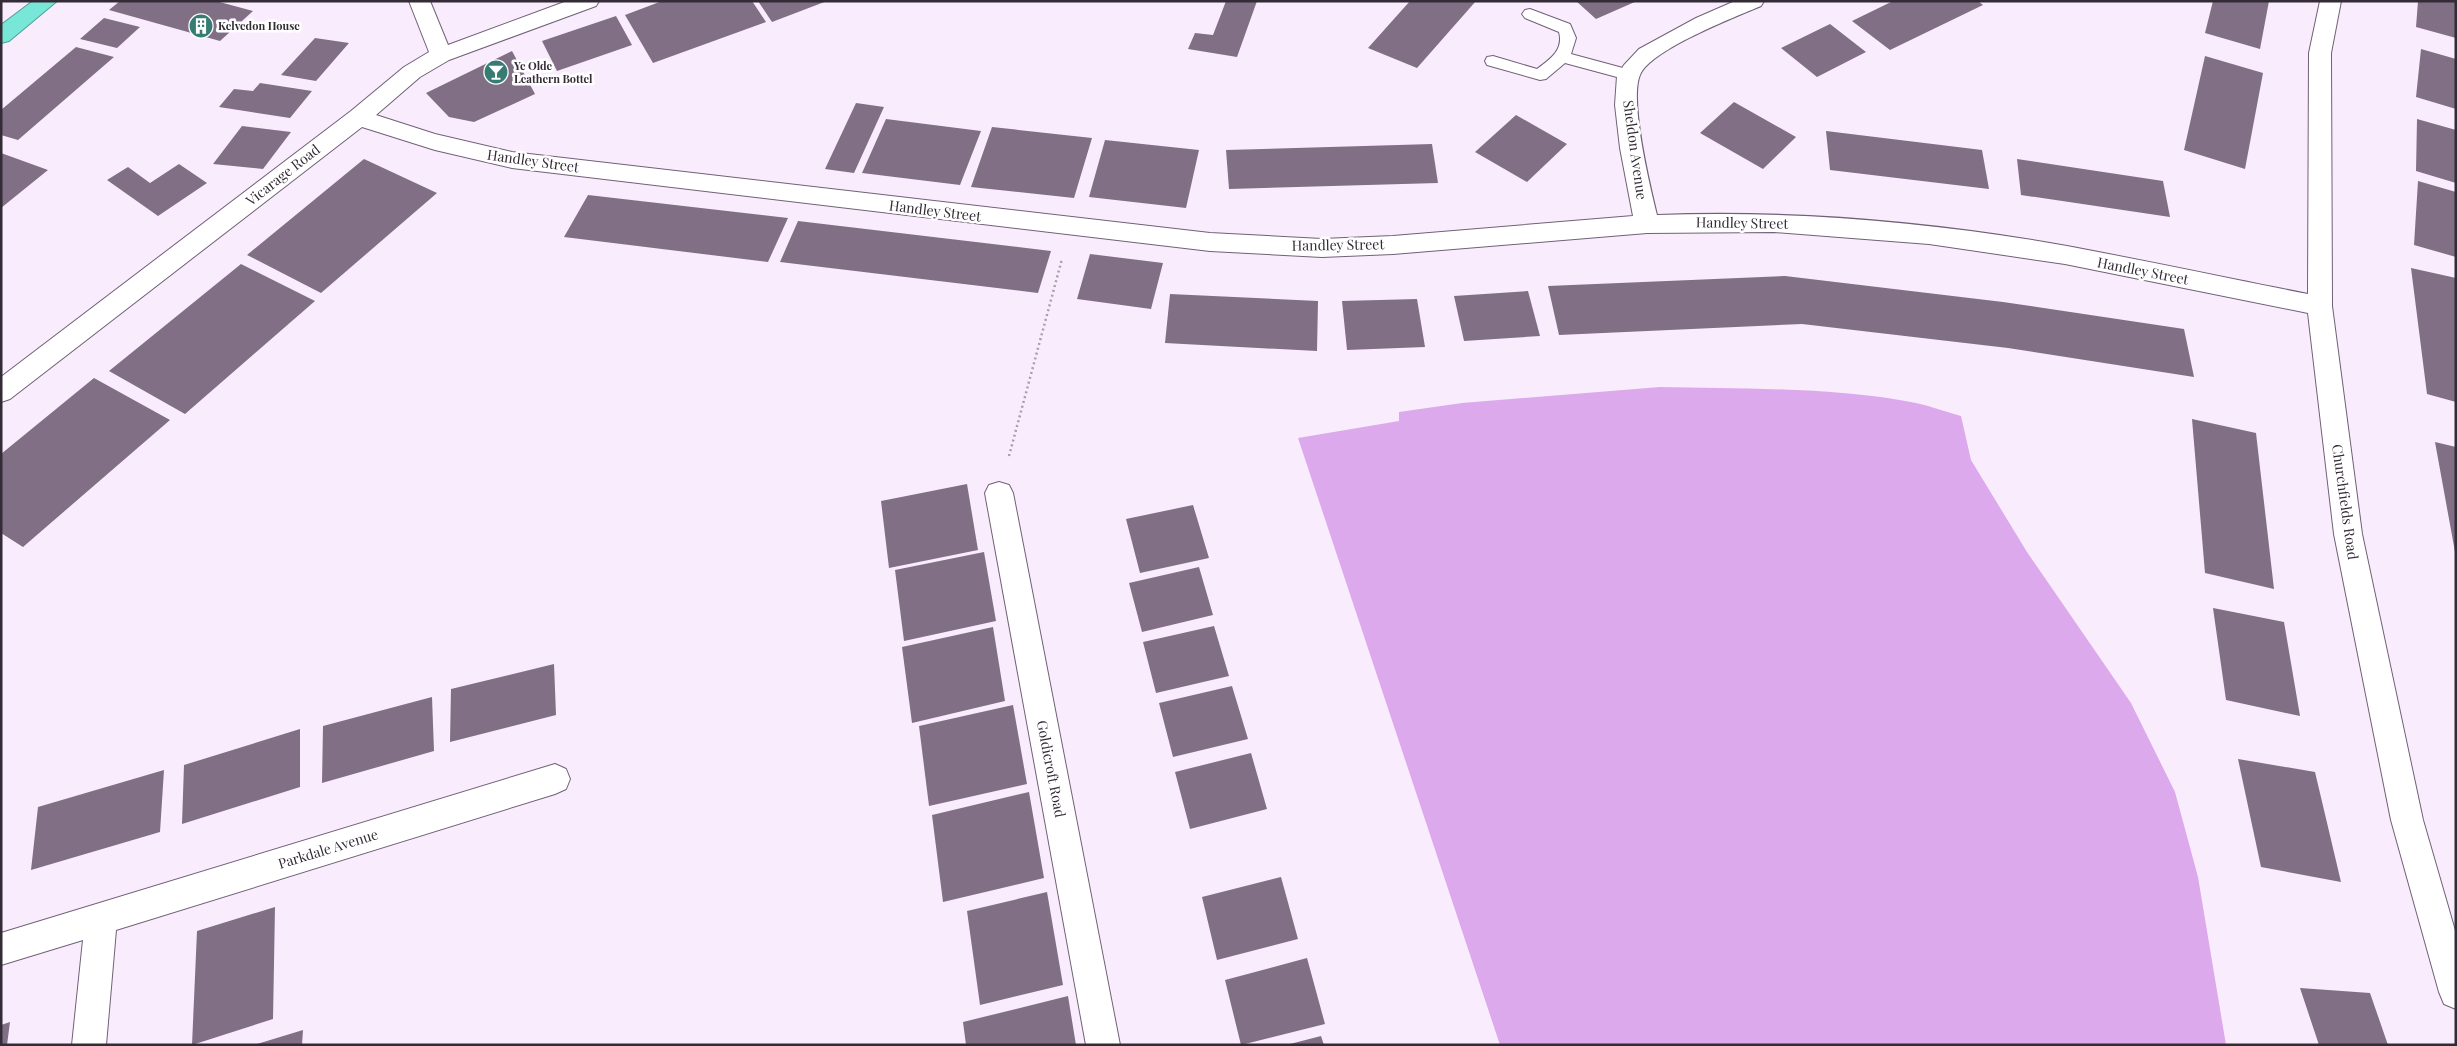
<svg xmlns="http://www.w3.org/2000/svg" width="2457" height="1046" viewBox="0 0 2457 1046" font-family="'Playfair Display',serif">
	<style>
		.green { fill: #dda9ed }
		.building { fill: #816f86 }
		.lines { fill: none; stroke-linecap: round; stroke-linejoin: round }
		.service-casing { stroke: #716077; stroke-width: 2 }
		.minor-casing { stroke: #716077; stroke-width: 2 }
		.trunk-casing { stroke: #4aa198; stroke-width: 2 }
		.path { stroke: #a99eac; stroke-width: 2.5; stroke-dasharray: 2 3; stroke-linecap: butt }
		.service { fill: #fff; fill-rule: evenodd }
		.minor { fill: #fff; fill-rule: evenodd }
		.trunk { fill: #78e7d8; fill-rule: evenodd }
		.labels { text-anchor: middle; stroke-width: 5; stroke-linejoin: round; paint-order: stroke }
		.far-poi-label { font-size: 11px; font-weight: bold; fill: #332b35; stroke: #fff; text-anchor: start }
		.street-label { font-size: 14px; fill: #332b35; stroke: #fff }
	</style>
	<rect width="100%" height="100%" fill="#f9edfd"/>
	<path class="green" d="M1660,387C1742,389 1836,387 1916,403C1931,406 1946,412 1961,416L1971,460L2027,552L2131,703L2175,792L2198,877L2226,1045H1500L1298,438L1399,421V412L1462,403Z"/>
	<path class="building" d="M120,1H216L253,11L220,41L109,10Z
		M662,1H752L766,22L653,63L625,15Z
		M758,1H827L772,22Z
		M1226,1H1257L1237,57L1188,49L1195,33L1213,35Z
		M1410,1H1476L1417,68L1368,48Z
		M1576,1H1637L1596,19Z
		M1893,1H1978L1983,5L1890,50L1852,21Z
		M2213,1H2269L2260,49L2205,33Z
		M2418,1H2456V38L2416,27Z
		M616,16L632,45L557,71L542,41Z
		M104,18L140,27L117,48L80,39Z
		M1830,24L1866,52L1817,77L1781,48Z
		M315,38L349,43L316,81L281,75Z
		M76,47L114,57L18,140L1,135V110Z
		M2421,49L2456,59V109L2416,97Z
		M512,51L535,94L474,122L449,117L426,93Z
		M2205,56L2263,73L2245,169L2184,150Z
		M260,83L312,91L290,118L219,107L234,89L253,91Z
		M1734,102L1796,137L1763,169L1700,133Z
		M856,103L884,107L854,173L825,169Z
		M1516,115L1567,144L1527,182L1475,152Z
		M886,119L981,131L960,185L862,173Z
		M2417,119L2456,130V183L2416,171Z
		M242,126L291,132L263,169L213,164Z
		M992,127L1092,138L1074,198L971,187Z
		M1826,131L1982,150L1989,189L1830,170Z
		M1105,140L1199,150L1186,208L1089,197Z
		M1432,144L1438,183L1229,189L1226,150Z
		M1,153L48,170L1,208Z
		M364,159L437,193L321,293L247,255Z
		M2017,159L2163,181L2170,217L2021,195Z
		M179,164L207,183L158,216L107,180L128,167L150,183Z
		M2418,181L2456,192V257L2414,245Z
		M588,195L788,218L768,262L564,237Z
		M798,221L1051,251L1038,293L780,262Z
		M1090,254L1163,263L1151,309L1077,299Z
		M241,264L315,301L185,414L109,371Z
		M2411,268L2456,278V402L2427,394Z
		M1785,276L2003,302L2184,329L2194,377L2008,348L1802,324L1559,335L1548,286Z
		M1528,291L1540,336L1464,341L1454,296Z
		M1170,294L1318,301L1317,351L1165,343Z
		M1417,299L1425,347L1347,350L1342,301Z
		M94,378L170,420L23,547L1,533V454Z
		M2192,419L2256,433L2274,589L2205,573Z
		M2435,442L2456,447V552H2455Z
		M967,484L978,550L889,568L881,501Z
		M1193,505L1209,558L1140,573L1126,519Z
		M984,552L996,621L904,641L895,570Z
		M1199,567L1213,615L1142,632L1129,583Z
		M2213,608L2284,622L2300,716L2226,700Z
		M1214,626L1229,676L1156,693L1143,642Z
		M993,627L1005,701L912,723L902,647Z
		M554,664L556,715L450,742L451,689Z
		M1232,686L1248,739L1173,757L1159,703Z
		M432,697L434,751L322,783L323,726Z
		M1013,705L1027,784L929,806L919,726Z
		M300,729V787L182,824L184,765Z
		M1251,753L1267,809L1190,829L1175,772Z
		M2238,759L2315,772L2341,882L2261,867Z
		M164,770L160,832L31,870L38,807Z
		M1029,792L1044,878L943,902L932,815Z
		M1281,877L1298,939L1217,960L1202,897Z
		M1047,892L1063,985L980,1005L967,911Z
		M275,907L273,1019L192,1045L197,931Z
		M1307,958L1325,1024L1241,1045L1225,980Z
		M2300,988L2370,993L2388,1045H2319Z
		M1068,996L1076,1045H966L963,1022Z
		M10,1022L7,1045H1V1025Z
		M303,1030L302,1045H257V1044Z
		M1321,1036L1324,1045H1291L1290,1044Z"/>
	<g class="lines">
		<defs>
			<path id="service" d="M1530,9L1570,24L1576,38L1571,54L1634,71L1636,75L1634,79L1628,80L1565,63L1546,79L1540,80L1487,65L1485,61L1487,57L1493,56L1537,69C1550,59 1564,50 1559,32L1525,18L1522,14L1525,10Z"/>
			<path id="minor" d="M409,1H430L448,45L567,1H599L596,6L449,60L420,77L376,115L435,134L512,152L1210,233L1322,239L1393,236L1633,216L1620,148L1615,105L1617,76L1624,65L1639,49L1696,18L1735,1H1764L1761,6C1735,17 1650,50 1640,75C1629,101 1650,186 1657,215C1793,210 1933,222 2067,246C2147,261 2227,278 2308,294L2309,53L2320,1H2341L2331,53L2332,306L2362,534L2423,820L2456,934V1009L2444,1004L2439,992L2391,820L2334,534L2308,313L2065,264L1929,244L1774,232L1647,233L1393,254L1322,257L1210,251L512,168L435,150L362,127L10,399L1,402V377L351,111L404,67L429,52Z
				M999,482L1009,485L1013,493L1120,1045H1086L985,493L989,485Z
				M555,764L566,769L570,779L566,789L555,794L116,930L106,1045H72L83,940L1,965V933Z"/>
			<path id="trunk" d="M33,1H57L9,41L1,43V25Z"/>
		</defs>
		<use href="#service" class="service-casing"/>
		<use href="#minor" class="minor-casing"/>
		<use href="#trunk" class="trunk-casing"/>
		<path class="path" d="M1009,456L1062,259"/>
		<use href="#service" class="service"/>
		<use href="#minor" class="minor"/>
		<use href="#trunk" class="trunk"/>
	</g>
	<defs>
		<symbol id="building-disc" viewBox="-11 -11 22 22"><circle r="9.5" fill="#377c72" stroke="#fff"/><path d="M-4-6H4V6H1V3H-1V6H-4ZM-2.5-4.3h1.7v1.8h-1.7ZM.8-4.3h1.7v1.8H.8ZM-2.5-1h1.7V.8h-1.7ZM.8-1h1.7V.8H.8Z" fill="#fff"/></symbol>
		<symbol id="bar-disc" viewBox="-11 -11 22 22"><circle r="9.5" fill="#377c72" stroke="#fff"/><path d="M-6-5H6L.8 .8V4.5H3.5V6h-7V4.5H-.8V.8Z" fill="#fff"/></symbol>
	</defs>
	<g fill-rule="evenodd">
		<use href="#building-disc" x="187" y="12" width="28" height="28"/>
		<use href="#bar-disc" x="482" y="58" width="28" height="28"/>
	</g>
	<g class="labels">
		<g class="far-poi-label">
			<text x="218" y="30">Kelvedon House</text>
			<text x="514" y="70">Ye Olde<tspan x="514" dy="13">Leathern Bottel</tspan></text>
		</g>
		<g class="street-label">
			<text transform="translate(1635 150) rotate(82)" y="5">Sheldon Avenue</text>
			<text transform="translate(533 161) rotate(8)" y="5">Handley Street</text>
			<text transform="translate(283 175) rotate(-38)" y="5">Vicarage Road</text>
			<text transform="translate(935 211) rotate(7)" y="5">Handley Street</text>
			<text transform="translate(1742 223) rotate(1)" y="5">Handley Street</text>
			<text transform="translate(1338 245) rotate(-1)" y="5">Handley Street</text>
			<text transform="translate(2143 271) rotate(11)" y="5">Handley Street</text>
			<text transform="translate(2345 502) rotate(82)" y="5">Churchfields Road</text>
			<text transform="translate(1051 769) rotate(79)" y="5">Goldicroft Road</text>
			<text transform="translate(328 849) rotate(-17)" y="5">Parkdale Avenue</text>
		</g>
	</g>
	<rect width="2457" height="1046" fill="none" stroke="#332b35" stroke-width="5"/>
</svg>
